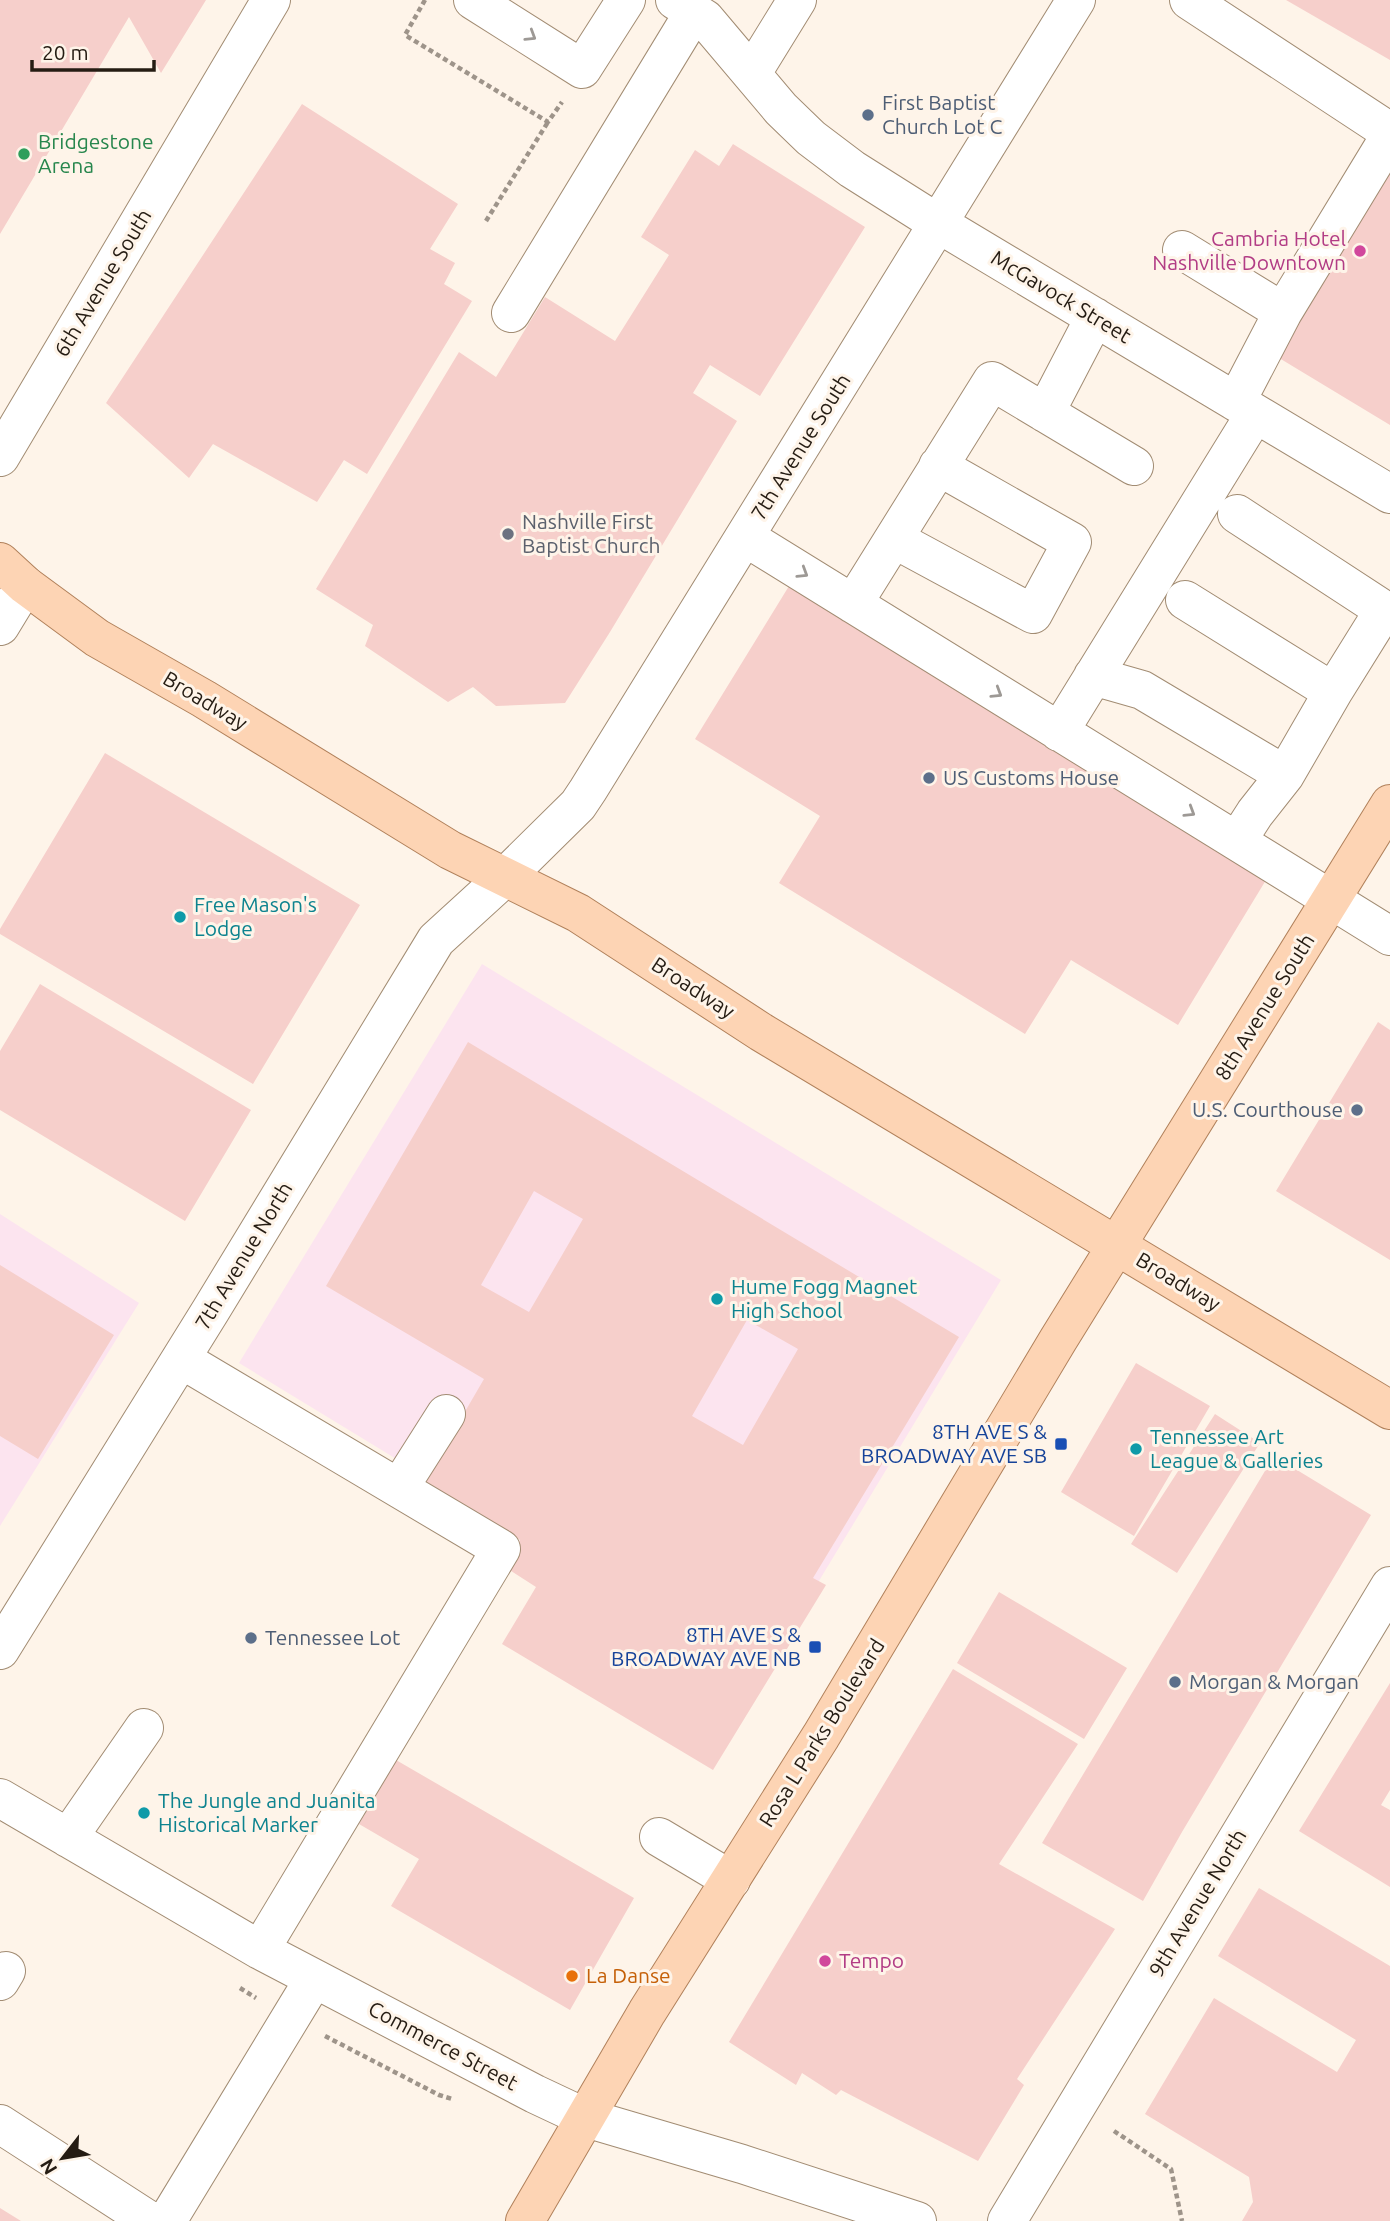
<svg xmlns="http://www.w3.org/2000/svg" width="1390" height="2221" viewBox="0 0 1390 2221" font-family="Ubuntu,sans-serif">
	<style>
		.commercial { fill: #fce4ef }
		.building { fill: #f6cfcb; fill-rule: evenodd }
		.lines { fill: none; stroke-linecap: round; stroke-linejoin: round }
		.minor-casing { stroke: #a28c73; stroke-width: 40 }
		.major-casing { stroke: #b1815b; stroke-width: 40 }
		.path { stroke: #9e948a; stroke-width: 4.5; stroke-dasharray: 5 3.5; stroke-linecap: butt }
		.minor { stroke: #fff; stroke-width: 38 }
		.major { stroke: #fdd4b4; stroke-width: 38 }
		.oneway { stroke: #9d9995 }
		.service-dot { fill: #5c6f8a; stroke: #fef4e9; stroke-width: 2.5 }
		.leisure-dot { fill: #2e9e5b; stroke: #fef4e9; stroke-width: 2.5 }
		.hotel-dot { fill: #d1479c; stroke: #fef4e9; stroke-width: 2.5 }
		.worship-dot { fill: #6b7280; stroke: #fef4e9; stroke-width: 2.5 }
		.culture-dot { fill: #0f9aa8; stroke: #fef4e9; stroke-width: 2.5 }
		.transit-dot { fill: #1a4fb4; stroke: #fef4e9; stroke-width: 2.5 }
		.food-dot { fill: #e8710a; stroke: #fef4e9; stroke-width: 2.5 }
		.labels { text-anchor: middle; stroke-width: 6; stroke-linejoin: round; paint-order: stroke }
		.service-label { font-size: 21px; fill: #4e5e75; stroke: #fef4e9; text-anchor: start }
		.leisure-label { font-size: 21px; fill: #27864d; stroke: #fef4e9; text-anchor: start }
		.hotel-label { font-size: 21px; fill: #b23c85; stroke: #fef4e9; text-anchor: end }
		.street-label { font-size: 21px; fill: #251c13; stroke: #fef4e9 }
		.worship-label { font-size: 21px; fill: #5b616d; stroke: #fef4e9; text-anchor: start }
		.culture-label { font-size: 21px; fill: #0d838f; stroke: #fef4e9; text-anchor: start }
		.transit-label { font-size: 21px; fill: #164399; stroke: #fef4e9; text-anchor: end }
		.food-label { font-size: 21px; fill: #c56008; stroke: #fef4e9; text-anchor: start }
	</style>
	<rect width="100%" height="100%" fill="#fef4e9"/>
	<path class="commercial" d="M482,964L1001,1280L759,1680L239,1363Z
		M0,1214L139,1303L0,1526Z"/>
	<path class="building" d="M0,0H206L161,73L129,17L0,234Z
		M1286,0H1390V60Z
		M302,104L458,204L430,249L455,263L444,284L472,301L367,474L344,460L317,502L213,444L189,478L106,403Z
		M733,144L865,227L760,396L710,365L693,393L737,421L610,632L565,703L496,706L473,687L448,702L365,646L373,625L316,589L459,352L496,377L545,297L615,341L669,255L641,237L695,150L719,166Z
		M1390,151V425L1269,352Z
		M789,586L1266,880L1178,1025L1071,960L1025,1034L779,883L820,816L695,739Z
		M105,753L360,905L253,1084L0,934V929Z
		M40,984L251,1110L185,1221L0,1110V1051Z
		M1378,1022L1390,1030V1260L1276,1191Z
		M468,1042L959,1337L813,1578L826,1585L713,1770L502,1644L536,1587L505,1567L520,1540L424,1482L484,1379L326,1286ZM534,1191L583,1219L529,1312L481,1285ZM747,1320L798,1349L743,1445L692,1416Z
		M0,1265L114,1335L38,1459L0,1436Z
		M1136,1363L1210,1406L1134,1536L1061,1492Z
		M1215,1414L1260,1443L1177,1573L1131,1544Z
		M1274,1456L1371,1515L1182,1832L1143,1901L1042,1843Z
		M999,1592L1127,1668L1084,1739L957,1663Z
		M953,1669L1078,1744L999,1864L1115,1929L1017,2079L1024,2085L978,2161L841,2090L836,2095L802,2073L796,2085L729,2042Z
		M1390,1683V1790L1381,1805L1390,1810V1887L1299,1831Z
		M396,1760L634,1898L570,2010L391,1906L419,1859L359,1824Z
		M1259,1888L1390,1966V2221H1242L1253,2202L1249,2177L1145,2114L1214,1998L1337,2072L1356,2040L1218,1956Z
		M0,2208L21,2221H0Z"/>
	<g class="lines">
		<defs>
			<path id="minor" d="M473,0L582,69L626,0
				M675,0L705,19L781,109L811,138L852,169L939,224L1390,494
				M1189,0L1390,132
				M752,73L797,0
				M1182,250L1283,312
				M511,313L694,12
				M1236,402L1283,312L1390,136
				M1045,413L1095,317
				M0,457L271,0
				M745,537L1390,936
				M894,539L1033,614L1072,542L938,466
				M1185,600L1333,692L1384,610L1237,514
				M853,604L992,381L1134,466
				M0,626L25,585
				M1093,676L1142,690L1285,775
				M1059,732L1255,414
				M1237,841L1255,813L1285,775L1333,692
				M181,1359L501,1549L260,1950
				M399,1488L446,1414
				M0,1650L211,1310L436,940L505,877L578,805L588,790L1076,0
				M0,1798L260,1950L535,2094L586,2118L742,2164L917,2221
				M659,1837L731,1880
				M68,1838L144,1728
				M0,1981L6,1971
				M0,2124L150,2221
				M167,2221L314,1979
				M1007,2221L1390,1586"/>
			<path id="major" d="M0,562L25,585L97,638L204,699L450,850L578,913L761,1032L1390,1410
				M525,2221L647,2012L821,1736L1058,1340L1390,804"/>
		</defs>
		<use href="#minor" class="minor-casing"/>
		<use href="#major" class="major-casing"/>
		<path class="path" d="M425,0L405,35L548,122L562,102
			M486,221L548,122
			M240,1988L256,1998
			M325,2036L439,2095L452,2099
			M1114,2131L1171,2169L1182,2221"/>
		<use href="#minor" class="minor"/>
		<use href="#major" class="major"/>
	</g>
	<defs><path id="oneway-chevron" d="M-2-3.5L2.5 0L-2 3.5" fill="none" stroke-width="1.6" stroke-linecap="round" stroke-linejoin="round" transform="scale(1.75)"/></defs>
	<g class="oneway">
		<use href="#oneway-chevron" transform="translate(531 36) rotate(32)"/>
		<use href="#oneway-chevron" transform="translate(803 573) rotate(32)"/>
		<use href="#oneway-chevron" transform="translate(997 693) rotate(32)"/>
		<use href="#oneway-chevron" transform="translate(1190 812) rotate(32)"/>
	</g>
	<g class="service-dot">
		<circle cx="868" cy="115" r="7"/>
		<circle cx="929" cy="778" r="7"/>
		<circle cx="1357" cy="1110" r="7"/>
		<circle cx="251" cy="1638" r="7"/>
		<circle cx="1175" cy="1682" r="7"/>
	</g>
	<circle class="leisure-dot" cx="24" cy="154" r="7"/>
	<g class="hotel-dot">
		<circle cx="1360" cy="251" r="7"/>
		<circle cx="825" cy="1961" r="7"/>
	</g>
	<circle class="worship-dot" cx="508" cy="534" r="7"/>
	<g class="culture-dot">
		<circle cx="180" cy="917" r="7"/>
		<circle cx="717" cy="1299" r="7"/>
		<circle cx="1136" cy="1449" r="7"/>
		<circle cx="144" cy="1813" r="7"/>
	</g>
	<g class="transit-dot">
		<rect x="1054" y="1437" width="14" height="14" rx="3.5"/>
		<rect x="808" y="1640" width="14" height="14" rx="3.5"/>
	</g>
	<circle class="food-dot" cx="572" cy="1976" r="7"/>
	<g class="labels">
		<g class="service-label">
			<text x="882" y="110">First Baptist<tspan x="882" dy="24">Church Lot C</tspan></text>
			<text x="943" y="785">US Customs House</text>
			<text x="1343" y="1117" text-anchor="end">U.S. Courthouse</text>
			<text x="265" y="1645">Tennessee Lot</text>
			<text x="1189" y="1689">Morgan &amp; Morgan</text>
		</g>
		<g class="leisure-label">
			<text x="38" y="149">Bridgestone<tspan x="38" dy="24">Arena</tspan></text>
		</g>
		<g class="hotel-label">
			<text x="1346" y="246">Cambria Hotel<tspan x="1346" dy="24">Nashville Downtown</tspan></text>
			<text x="839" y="1968" text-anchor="start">Tempo</text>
		</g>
		<g class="street-label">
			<text transform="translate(103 283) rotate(-59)" y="7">6th Avenue South</text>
			<text transform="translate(1061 297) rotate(31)" y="7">McGavock Street</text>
			<text transform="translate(801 447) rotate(-58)" y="7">7th Avenue South</text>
			<text transform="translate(205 701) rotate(31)" y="7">Broadway</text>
			<text transform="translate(693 988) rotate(33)" y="7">Broadway</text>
			<text transform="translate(1265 1007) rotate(-58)" y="7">8th Avenue South</text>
			<text transform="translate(244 1256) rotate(-59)" y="7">7th Avenue North</text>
			<text transform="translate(1178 1282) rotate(31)" y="7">Broadway</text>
			<text transform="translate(822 1733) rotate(-58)" y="7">Rosa L Parks Boulevard</text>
			<text transform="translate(1198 1903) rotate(-59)" y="7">9th Avenue North</text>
			<text transform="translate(443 2046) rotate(28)" y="7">Commerce Street</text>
		</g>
		<g class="worship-label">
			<text x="522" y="529">Nashville First<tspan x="522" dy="24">Baptist Church</tspan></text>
		</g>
		<g class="culture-label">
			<text x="194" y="912">Free Mason's<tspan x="194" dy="24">Lodge</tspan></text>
			<text x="731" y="1294">Hume Fogg Magnet<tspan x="731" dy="24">High School</tspan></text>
			<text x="1150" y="1444">Tennessee Art<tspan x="1150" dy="24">League &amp; Galleries</tspan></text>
			<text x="158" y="1808">The Jungle and Juanita<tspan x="158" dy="24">Historical Marker</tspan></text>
		</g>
		<g class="transit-label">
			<text x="1047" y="1439">8TH AVE S &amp;<tspan x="1047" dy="24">BROADWAY AVE SB</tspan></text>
			<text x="801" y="1642">8TH AVE S &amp;<tspan x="801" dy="24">BROADWAY AVE NB</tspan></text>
		</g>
		<g class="food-label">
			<text x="586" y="1983">La Danse</text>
		</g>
	</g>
	<g transform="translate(63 2158) rotate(239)" stroke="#fef4e9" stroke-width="5" paint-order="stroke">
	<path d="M0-5L12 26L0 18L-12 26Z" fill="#251c13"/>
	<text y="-10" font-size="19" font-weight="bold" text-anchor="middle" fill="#251c13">N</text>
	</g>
	<path d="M32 60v10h122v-10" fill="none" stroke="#251c13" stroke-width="3.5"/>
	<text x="42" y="60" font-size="21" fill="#251c13" stroke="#fef4e9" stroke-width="5" paint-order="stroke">20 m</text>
</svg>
